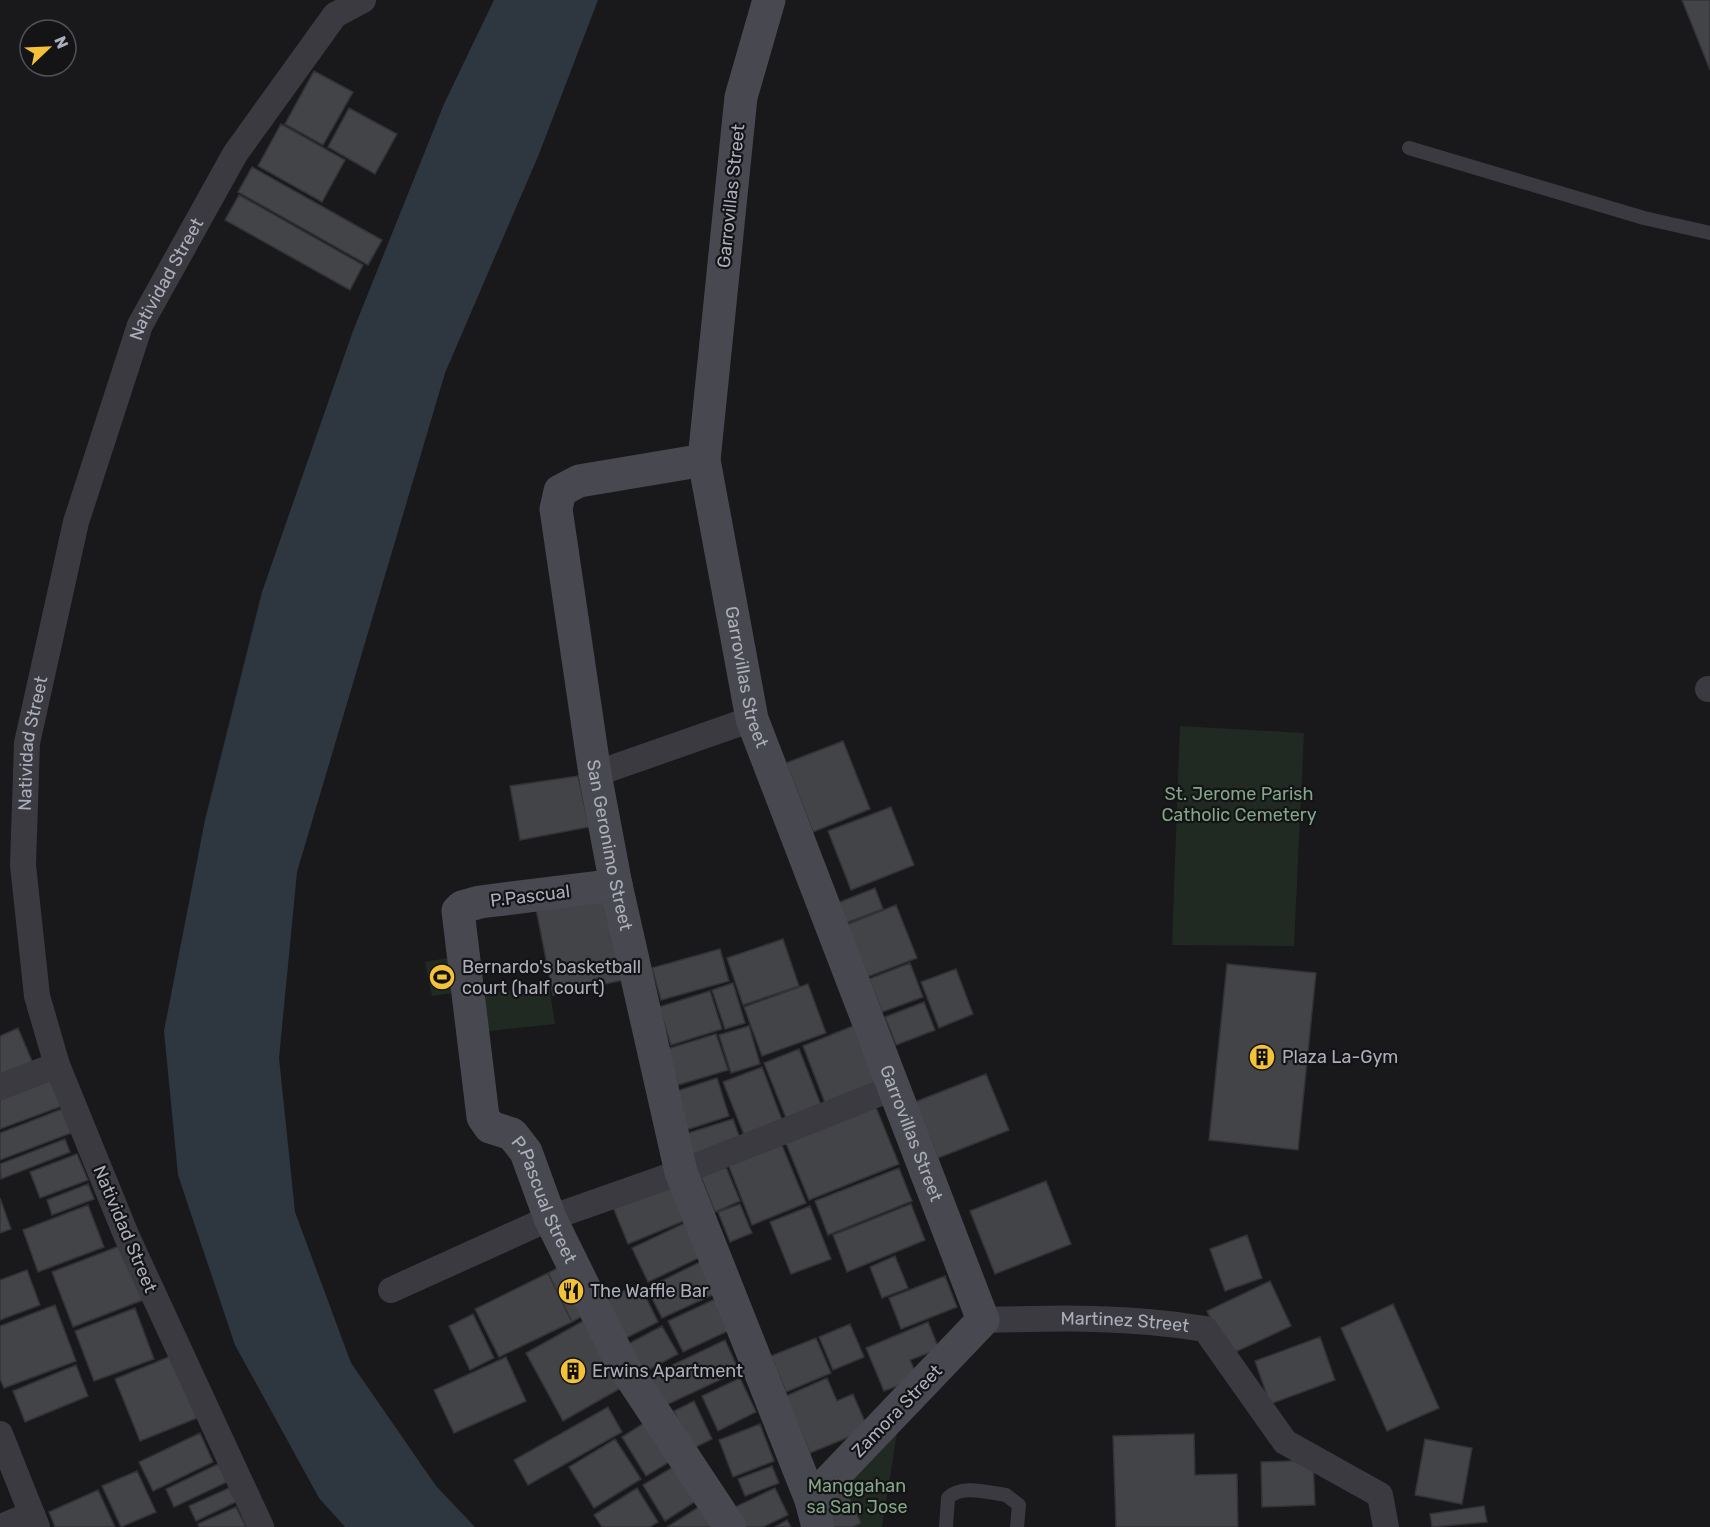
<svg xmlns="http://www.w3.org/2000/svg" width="1710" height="1527" viewBox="0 0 1710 1527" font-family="Rubik,sans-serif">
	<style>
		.green { fill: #212a22 }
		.water { fill: #2e3740 }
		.building { fill: #434448; stroke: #333337; stroke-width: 1.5 }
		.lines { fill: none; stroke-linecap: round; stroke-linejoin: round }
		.lane { stroke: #3a3a40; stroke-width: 14 }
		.street { stroke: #3a3a40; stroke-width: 26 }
		.secondary { stroke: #484950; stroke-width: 33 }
		.labels { text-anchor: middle; stroke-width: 4.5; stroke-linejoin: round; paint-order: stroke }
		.street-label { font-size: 18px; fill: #abafbb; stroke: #141416 }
		.park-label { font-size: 18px; fill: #82a687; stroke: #141416 }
		.poi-label { font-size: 18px; fill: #abafbb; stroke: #141416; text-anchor: start }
	</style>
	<rect width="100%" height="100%" fill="#19191b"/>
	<path class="green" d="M1180,726L1304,733L1294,946L1172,945Z
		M453,957L459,992L432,996L425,962Z
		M549,986L555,1024L479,1032L476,995Z
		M901,1408L882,1527H818L811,1500Z"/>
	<path class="water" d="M494,0H598L539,154L445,373L297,872L279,1058L295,1212L351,1363L436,1486L475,1527H345L319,1498L235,1345L178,1175L164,1031L205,820L262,592L353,331L444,104Z"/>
	<path class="building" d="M1682,0H1710V70Z
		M314,71L353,92L323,145L285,124Z
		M349,108L397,134L375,174L328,147Z
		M281,124L345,160L322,202L258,166Z
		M252,167L382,240L368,265L238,192Z
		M239,195L363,265L350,290L225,220Z
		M843,741L870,809L813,832L786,763Z
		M578,776L589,827L520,840L510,786Z
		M891,807L914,865L851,890L828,831Z
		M875,888L883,909L843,924L835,904Z
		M603,894L624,980L553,995L535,904Z
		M896,905L917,958L867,977L846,925Z
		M783,939L799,986L743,1005L727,958Z
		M720,949L729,981L661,1000L652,968Z
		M910,963L923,997L882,1012L869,979Z
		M1227,964L1316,973L1298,1150L1209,1140Z
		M956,969L973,1014L939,1028L921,982Z
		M733,983L745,1023L725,1029L712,990Z
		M808,984L826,1033L762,1056L744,1007Z
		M710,991L722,1029L671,1045L659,1007Z
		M924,1002L935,1030L896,1045L885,1017Z
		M749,1026L760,1064L731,1073L719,1035Z
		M853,1026L878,1089L827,1108L803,1046Z
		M18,1028L34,1066L0,1080V1036Z
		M716,1034L728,1070L678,1085L667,1049Z
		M799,1049L823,1110L788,1123L764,1063Z
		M762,1067L784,1125L746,1140L723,1082Z
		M986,1074L1009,1130L938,1158L915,1102Z
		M51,1077L62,1106L0,1129V1097Z
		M717,1078L729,1116L686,1130L674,1092Z
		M875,1105L899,1164L809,1200L785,1141Z
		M62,1109L71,1133L0,1160V1133Z
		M733,1119L742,1144L693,1160L685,1134Z
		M65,1139L70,1152L1,1179L0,1164Z
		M781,1143L806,1203L752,1225L728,1164Z
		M77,1154L88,1180L40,1198L30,1172Z
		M726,1167L740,1201L715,1212L701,1177Z
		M899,1168L912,1201L828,1235L815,1201Z
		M1046,1181L1071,1244L995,1274L970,1211Z
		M671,1183L686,1220L628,1244L613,1207Z
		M88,1184L94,1199L52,1215L47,1200Z
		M0,1198L11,1229L0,1233Z
		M740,1204L752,1233L730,1242L718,1212Z
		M911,1204L925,1240L847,1272L833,1235Z
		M88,1205L104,1247L38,1272L23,1230Z
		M810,1206L831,1259L791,1274L770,1222Z
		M689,1221L705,1255L648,1282L632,1248Z
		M1247,1235L1262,1278L1225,1291L1210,1249Z
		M122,1245L143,1300L73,1327L52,1272Z
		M895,1256L908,1288L882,1298L870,1267Z
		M571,1261L595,1309L572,1322L548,1273Z
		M702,1261L717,1293L662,1318L647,1288Z
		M27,1270L40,1305L0,1320V1280Z
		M548,1273L572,1322L499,1357L475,1309Z
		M945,1276L957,1307L901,1329L889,1298Z
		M1270,1281L1291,1326L1229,1355L1207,1311Z
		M639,1283L658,1322L622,1340L602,1302Z
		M715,1299L730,1330L683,1352L668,1321Z
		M1393,1304L1439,1408L1387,1431L1341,1328Z
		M55,1305L76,1361L4,1388L0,1379V1326Z
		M135,1308L154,1359L94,1381L75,1331Z
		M473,1314L494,1358L470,1370L449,1326Z
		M583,1321L621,1388L563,1421L526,1353Z
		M928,1322L939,1349L910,1360L918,1378L884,1391L866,1348Z
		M850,1324L864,1357L833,1370L819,1337Z
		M662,1326L678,1354L641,1374L626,1345Z
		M1320,1337L1335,1380L1270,1404L1255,1361Z
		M816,1338L831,1373L786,1392L771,1356Z
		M725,1340L739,1371L664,1406L649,1376Z
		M171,1356L197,1418L140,1441L115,1379Z
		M506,1357L526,1401L454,1433L434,1390Z
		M76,1365L88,1396L25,1422L13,1391Z
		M740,1378L756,1412L718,1431L702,1396Z
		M827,1378L837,1401L853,1394L868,1429L810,1453L786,1396Z
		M694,1401L712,1439L692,1449L674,1411Z
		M608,1407L622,1432L528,1485L514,1460Z
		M652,1418L676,1458L646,1476L622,1437Z
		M760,1424L774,1461L733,1477L719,1440Z
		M200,1433L213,1462L153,1491L139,1462Z
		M1194,1434L1195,1475L1237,1474L1238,1527H1116L1113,1436Z
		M615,1439L641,1479L594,1508L569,1467Z
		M1425,1439L1472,1448L1462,1504L1415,1495Z
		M1313,1460L1315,1505L1262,1507L1261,1462Z
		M218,1464L227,1482L174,1507L166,1489Z
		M678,1464L699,1499L665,1521L643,1485Z
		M772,1466L779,1483L745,1496L738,1479Z
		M137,1471L156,1512L121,1527L102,1486Z
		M229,1488L236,1502L196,1521L189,1506Z
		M637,1488L658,1522L650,1527H602L594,1515Z
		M775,1488L788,1515L763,1527H744L735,1507Z
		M98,1490L115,1527H55L49,1512Z
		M846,1490L861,1523L853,1527H832L822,1502Z
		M705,1503L719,1527H667Z
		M1484,1506L1487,1522L1432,1527L1430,1514Z
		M236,1507L246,1527H199L198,1524Z
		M787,1520L791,1527H775Z"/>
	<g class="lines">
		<path class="lane" d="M1409,148L1644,218L1710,233
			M946,1527L948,1498C961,1484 989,1493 1006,1495L1019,1505L1017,1527"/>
		<g class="street">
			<path d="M1708,689H1710"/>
			<path d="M595,774L752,719"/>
			<path d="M0,1087L57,1065"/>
			<path d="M391,1290L550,1218L681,1172L893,1088"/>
			<path id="s1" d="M983,1320C1058,1318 1131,1316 1205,1329L1285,1442L1380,1495L1386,1527"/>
			<path d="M0,1434L37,1527"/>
			<path d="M1,1527L32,1514"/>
			<path id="s2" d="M261,1527L127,1237L57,1065L37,996L23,865L27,743L76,522L140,325L235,154L335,15L363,0"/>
		</g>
		<g class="secondary">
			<path id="s3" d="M769,0L741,97L704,460L752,719L983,1320L811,1500"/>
			<path id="s4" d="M704,460L579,481L560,491L556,509L595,774L616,885L681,1172L811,1500L818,1527"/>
			<path id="s5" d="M616,885L480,902L462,907L458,911L483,1117L490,1127L512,1134L526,1152L550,1218L621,1362L730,1527"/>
		</g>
	</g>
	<defs>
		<symbol id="stadium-disc" viewBox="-11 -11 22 22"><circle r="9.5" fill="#f4c238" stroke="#141416"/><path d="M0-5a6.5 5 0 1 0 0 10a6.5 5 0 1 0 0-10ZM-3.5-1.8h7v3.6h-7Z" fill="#111"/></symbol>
		<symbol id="building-disc" viewBox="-11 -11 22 22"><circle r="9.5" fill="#f4c238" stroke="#141416"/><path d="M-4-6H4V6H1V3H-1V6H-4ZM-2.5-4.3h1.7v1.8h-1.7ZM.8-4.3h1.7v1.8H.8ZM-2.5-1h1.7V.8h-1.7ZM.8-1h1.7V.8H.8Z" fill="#111"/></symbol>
		<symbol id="restaurant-disc" viewBox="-11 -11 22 22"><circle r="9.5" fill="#f4c238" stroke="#141416"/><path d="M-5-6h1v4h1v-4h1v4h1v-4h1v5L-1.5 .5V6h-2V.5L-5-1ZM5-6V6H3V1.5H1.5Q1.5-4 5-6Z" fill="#111"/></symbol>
	</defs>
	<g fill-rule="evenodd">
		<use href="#stadium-disc" x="427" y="962" width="30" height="30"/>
		<use href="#building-disc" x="1247" y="1042" width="30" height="30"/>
		<use href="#restaurant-disc" x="556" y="1276" width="30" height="30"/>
		<use href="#building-disc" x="558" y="1356" width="30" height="30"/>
	</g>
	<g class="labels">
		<g class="street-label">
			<text transform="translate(731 196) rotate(-84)" y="6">Garrovillas Street</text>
			<text dy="6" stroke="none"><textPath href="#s2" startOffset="1317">Natividad Street</textPath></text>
			<text dy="6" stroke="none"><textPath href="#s3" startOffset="687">Garrovillas Street</textPath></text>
			<text dy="6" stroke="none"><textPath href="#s2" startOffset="831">Natividad Street</textPath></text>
			<text dy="6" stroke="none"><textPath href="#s4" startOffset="507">San Geronimo Street</textPath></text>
			<text transform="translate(530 896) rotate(-7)" y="6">P.Pascual</text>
			<text dy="6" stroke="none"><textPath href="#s3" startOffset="1173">Garrovillas Street</textPath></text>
			<text dy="6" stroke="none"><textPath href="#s5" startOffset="478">P.Pascual Street</textPath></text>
			<text transform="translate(125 1229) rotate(67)" y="6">Natividad Street</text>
			<text dy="6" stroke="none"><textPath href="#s1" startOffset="142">Martinez Street</textPath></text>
			<text transform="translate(897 1411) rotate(-46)" y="6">Zamora Street</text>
		</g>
		<g class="park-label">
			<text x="1239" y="800">St. Jerome Parish<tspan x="1239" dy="21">Catholic Cemetery</tspan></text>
			<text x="857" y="1492">Manggahan<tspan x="857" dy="21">sa San Jose</tspan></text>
		</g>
		<g class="poi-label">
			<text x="462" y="973">Bernardo's basketball<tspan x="462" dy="21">court (half court)</tspan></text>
			<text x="1282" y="1063">Plaza La-Gym</text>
			<text x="590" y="1297">The Waffle Bar</text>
			<text x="592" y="1377">Erwins Apartment</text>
		</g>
	</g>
	<g transform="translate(48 48) rotate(67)"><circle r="28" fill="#141416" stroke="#505258" stroke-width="1.5"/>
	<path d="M0-4.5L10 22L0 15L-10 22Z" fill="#f4c238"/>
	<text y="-9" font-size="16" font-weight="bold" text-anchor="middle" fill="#abafbb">N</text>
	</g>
</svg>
